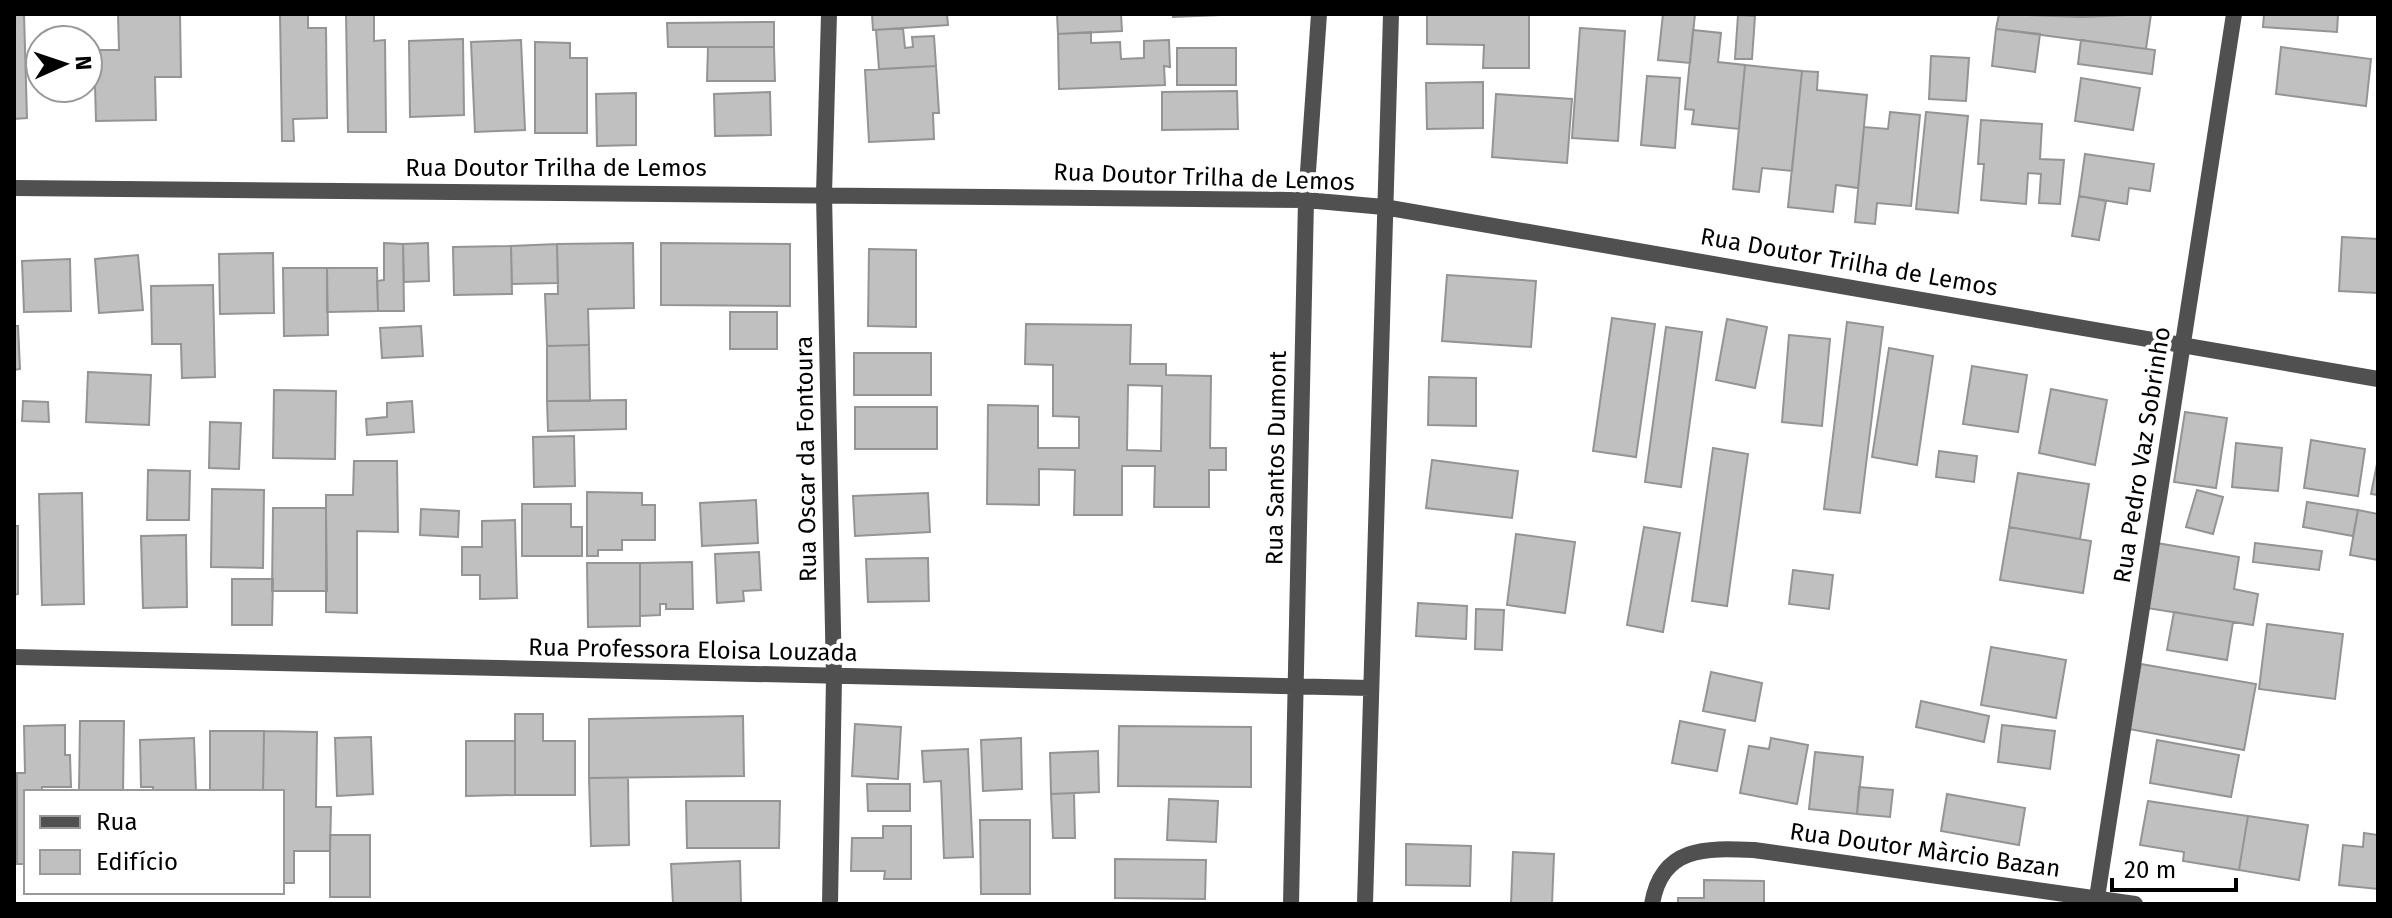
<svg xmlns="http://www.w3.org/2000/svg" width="2392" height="918" viewBox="0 0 2392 918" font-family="'Fira Sans',sans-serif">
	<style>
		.building { fill: #c0c0c0; stroke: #949494; stroke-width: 2; fill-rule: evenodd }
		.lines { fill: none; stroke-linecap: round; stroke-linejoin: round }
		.street { stroke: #505050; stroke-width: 16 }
		.labels { text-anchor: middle; stroke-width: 8; stroke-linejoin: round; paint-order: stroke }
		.street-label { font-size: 24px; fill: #000; stroke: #fff }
	</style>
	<rect width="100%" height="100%" fill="#fff"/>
	<path class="building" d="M14,14H24L27,118L14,119Z
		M118,14H180L181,77H155L156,120L96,121L94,50H119Z
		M280,14H308V28H326L327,118L293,119L294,141H282Z
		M346,14H374V41L385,40L386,132H348Z
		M872,14H947L948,25L873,30Z
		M1057,14H1121L1122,31L1058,34Z
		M1173,14H1246L1173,17Z
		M1427,14H1529V68H1483L1484,45L1427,44Z
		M1663,14H1695L1690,63L1658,60Z
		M1999,14L2082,17L2151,14L2146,49L1996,29Z
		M2264,14H2338L2337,32L2263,27Z
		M1738,15L1755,16L1752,59H1735Z
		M774,22V47H668L667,23Z
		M903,28L905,48L913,47L912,37L934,36L936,66L879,69L876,30Z
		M1580,28L1625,31L1618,141L1572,138Z
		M1996,29L2040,34L2035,72L1992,66Z
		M1693,30L1721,33L1718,62L1745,65L1739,129L1692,124L1694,110L1685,109Z
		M1091,32V43L1120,42L1121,59L1144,58V41L1169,40L1170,67L1164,66L1165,85L1059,89L1058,34Z
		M463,39L464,115L410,117L409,41Z
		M521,40L525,130L475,132L471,42Z
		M2081,40L2155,50L2152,74L2078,64Z
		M535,42L570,43V58H587V133H535Z
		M708,47H774L775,81H707Z
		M2281,47L2371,59L2366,106L2276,94Z
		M1177,48H1236V85H1177Z
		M1931,56L1969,58L1966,101L1929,99Z
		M1745,65L1802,71L1792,171L1762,168L1759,192L1733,189Z
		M936,66L939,113H933L934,139L869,142L865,70Z
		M1802,71L1818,72L1817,90L1867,95L1858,188L1836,185L1833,212L1788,207Z
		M1647,76L1680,78L1675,148L1641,145Z
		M2081,78L2140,88L2133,130L2075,121Z
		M1483,82V128L1427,129L1426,83Z
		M1237,91L1238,129L1162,130V92Z
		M770,92L771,135L715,136L714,94Z
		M636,93V145L597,146L596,94Z
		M1496,94L1572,99L1567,163L1492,157Z
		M1890,112L1920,115L1911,206L1877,203L1875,224L1855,222L1864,127L1888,129Z
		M1926,112L1968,116L1958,213L1916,209Z
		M1981,120L2042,124L2040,159L2064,160L2060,204L2039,203L2041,174L2028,173L2026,204L1981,200L1984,164H1978Z
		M2085,154L2154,164L2150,191L2129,188L2127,204L2079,196Z
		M2079,196L2106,201L2099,240L2072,236Z
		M2342,237L2378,239V293L2339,291Z
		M384,243L403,244L404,311H378L377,281L384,280Z
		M428,243L429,281L404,282L403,244Z
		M633,243L634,308L588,309L589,345L547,346L545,294H558L557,244Z
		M661,243L790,244V306L661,305Z
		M557,244L558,283L512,284L511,246Z
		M511,246L512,294L454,295L453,247Z
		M869,249L916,250V327L868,326Z
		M273,253L274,313L220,314L219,254Z
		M138,255L143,310L99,313L95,259Z
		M70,259L71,311L24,312L22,261Z
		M283,268H327L328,335L284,336Z
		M327,268H377L378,311L327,312Z
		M1447,275L1536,281L1531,347L1442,341Z
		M213,285L215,377L182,378L181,344H152L151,286Z
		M730,312H777V349H730Z
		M1612,318L1655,324L1636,457L1593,451Z
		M1727,319L1767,327L1755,388L1716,380Z
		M1847,322L1883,327L1860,513L1824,509Z
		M1026,324L1131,325L1130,364H1166V375L1211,376L1210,448H1226V470H1209V507H1154L1155,466H1122V515H1074L1075,470L1039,469V505L987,504L988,405L1038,406V448H1079V417L1053,416V365L1025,364ZM1128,385L1162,386L1161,451L1127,450Z
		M14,326H18L20,369L14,370Z
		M421,326L423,356L382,358L380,328Z
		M1666,327L1702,332L1681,487L1645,482Z
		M1789,335L1830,339L1822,426L1782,422Z
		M589,345L590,401H547V346Z
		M1889,348L1933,356L1917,465L1872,457Z
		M854,353H931V395H854Z
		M1972,366L2027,375L2018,432L1963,424Z
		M88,372L151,375L149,425L86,422Z
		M1429,377L1476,378V426L1428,425Z
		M2051,389L2107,400L2095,465L2039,453Z
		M274,390L336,391L335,459L273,458Z
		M626,400V429L548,431L547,401Z
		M23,401L48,402L49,422L22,421Z
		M412,401L414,432L367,435L366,419L387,417V403Z
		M855,407H937V449H855Z
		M2185,412L2227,418L2216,488L2174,482Z
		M210,422L241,423L239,469L209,468Z
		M574,436L575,486L534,487L533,437Z
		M2311,440L2365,449L2358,496L2304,488Z
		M2236,443L2282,448L2278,491L2232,487Z
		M1713,448L1748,454L1727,606L1692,601Z
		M1939,451L1977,456L1974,482L1936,477Z
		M2378,459V495L2371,494Z
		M1432,460L1518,471L1512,518L1426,508Z
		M354,461H397L398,532L357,531V613L326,612V495H353Z
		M148,470L190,471L189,520H147Z
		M2018,473L2089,484L2080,539L2009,527Z
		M212,489L264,490L263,568L211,567Z
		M2197,490L2223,497L2213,534L2186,527Z
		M587,492L642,493V505H655V540H622V550H598V556H587Z
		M82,493L84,604L42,605L39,494Z
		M928,493L930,532L855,536L853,496Z
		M756,500L758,543L702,546L700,503Z
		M2307,502L2358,510L2353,536L2303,527Z
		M522,504H571V527H582V556H522Z
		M273,508H326L327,591H272Z
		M421,509L459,511L458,537L420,535Z
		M2358,510L2378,514V560L2350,555Z
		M515,520L517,598L480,599V575H462V547H482V521Z
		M14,526H18V594L14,595Z
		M1644,527L1680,533L1663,632L1627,625Z
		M2009,527L2091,541L2083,593L2000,580Z
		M1516,534L1575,542L1565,613L1507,605Z
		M186,535L187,607L143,608L141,536Z
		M2157,543L2239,557L2234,589L2258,594L2253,625L2147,608Z
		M2255,543L2322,551L2319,570L2253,562Z
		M759,552L761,590L743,591L744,601L717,603L715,554Z
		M928,558L929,601L868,602L866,559Z
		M692,562L693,609H666V604H660V615L640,616V563Z
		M587,563H640V626L588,627Z
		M1793,570L1833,575L1829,609L1789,604Z
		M232,579H273L272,625H232Z
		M1418,603L1467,606L1466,639L1416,636Z
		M1476,609L1504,610L1502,650L1475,649Z
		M2174,612L2233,622L2227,660L2167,650Z
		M2267,624L2343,634L2335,699L2259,689Z
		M1991,647L2066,660L2056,718L1981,705Z
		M2141,664L2256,684L2244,750L2129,729Z
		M1711,672L1762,683L1755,721L1703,711Z
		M1921,701L1989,716L1984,742L1916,727Z
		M515,714H543V741H575V795H515Z
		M743,716L744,776L589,778V719Z
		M80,721H124L123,792H79Z
		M1680,721L1725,730L1717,771L1672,763Z
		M855,724L901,727L898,779L852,776Z
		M65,725V755H70L71,787H42V792H26V864H17V773H25L24,726Z
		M2002,725L2055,731L2050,769L1998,762Z
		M1119,726L1251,727V787L1118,786Z
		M210,731H264L263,792H210Z
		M264,731L317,732L316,807H331L330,851H294V883H282V792H263Z
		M371,737L373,794L337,796L335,738Z
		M194,738L196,792H153V787H141L140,740Z
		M1021,738L1022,789L983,791L981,740Z
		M1771,738L1808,745L1797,804L1740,793L1749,746L1769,749Z
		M2157,740L2239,755L2231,797L2150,783Z
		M466,741H515V795L466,796Z
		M968,749L973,857L944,858L941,781L924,782L922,751Z
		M1098,751L1099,792L1051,794L1050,753Z
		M1815,752L1863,757L1857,814L1809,809Z
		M589,778H628L629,845L591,846Z
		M867,784H910V811H868Z
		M1859,787L1893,790L1890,817L1857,814Z
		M1074,793L1075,838H1053L1051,794Z
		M1947,794L2025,808L2019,845L1941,831Z
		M1169,799L1218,801L1216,842L1167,840Z
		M686,801H780L779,848H687Z
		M2148,801L2248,816L2239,870L2183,861L2184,852L2140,845Z
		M2248,816L2308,825L2299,880L2239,870Z
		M980,820H1030V894H981Z
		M883,826H911V879H884L885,871H851L852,838H883Z
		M2364,833L2378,835V889L2339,885L2343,845L2363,847Z
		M330,835H370V897H330Z
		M1406,844L1471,846L1470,886L1406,885Z
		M1513,852L1554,854L1552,904H1511Z
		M1115,859L1206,860L1205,899L1115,898Z
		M740,861L741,904H673L671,864Z
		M1704,880L1764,881V904H1678V898H1704Z"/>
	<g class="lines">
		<path class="street" d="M829,14L824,194L834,678L830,904
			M14,188L1306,200L1384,207L2378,379
			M14,657L1370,688
			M1291,904L1306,200L1319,14
			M1365,904L1391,14
			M1652,904C1662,846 1706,848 1754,850L2135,904
			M2096,904L2234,14"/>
	</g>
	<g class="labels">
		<g class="street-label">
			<text x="556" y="176">Rua Doutor Trilha de Lemos</text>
			<text transform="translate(1204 177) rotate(2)" y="8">Rua Doutor Trilha de Lemos</text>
			<text transform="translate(1849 262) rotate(10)" y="8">Rua Doutor Trilha de Lemos</text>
			<text transform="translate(2142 455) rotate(-81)" y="8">Rua Pedro Vaz Sobrinho</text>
			<text transform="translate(1276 458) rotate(-89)" y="8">Rua Santos Dumont</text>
			<text transform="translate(806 459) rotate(-91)" y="8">Rua Oscar da Fontoura</text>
			<text transform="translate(693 650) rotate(1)" y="8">Rua Professora Eloisa Louzada</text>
			<text transform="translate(1925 850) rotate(8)" y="8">Rua Doutor Màrcio Bazan</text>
		</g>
	</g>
	<rect width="2392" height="918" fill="none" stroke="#000000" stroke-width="32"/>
	<rect x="24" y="790" width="260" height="104" fill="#ffffff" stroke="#999999" stroke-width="2"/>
	<rect x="40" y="816" width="40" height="12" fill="#505050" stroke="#999999" stroke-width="2"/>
	<text x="96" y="830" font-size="24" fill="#000000">Rua</text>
	<rect x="40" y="850" width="40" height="24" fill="#c0c0c0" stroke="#999999" stroke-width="2"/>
	<text x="96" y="870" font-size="24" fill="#000000">Edifício</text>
	<g transform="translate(64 64) rotate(87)"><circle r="38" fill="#ffffff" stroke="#999999" stroke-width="2"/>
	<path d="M0-6L14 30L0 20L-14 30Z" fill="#000000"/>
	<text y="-12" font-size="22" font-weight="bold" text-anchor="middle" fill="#000000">N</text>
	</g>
	<path d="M2112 878v12h124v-12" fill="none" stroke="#000000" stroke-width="4"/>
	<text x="2124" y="878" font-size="24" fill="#000000" stroke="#ffffff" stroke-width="6" paint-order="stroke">20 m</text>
</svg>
